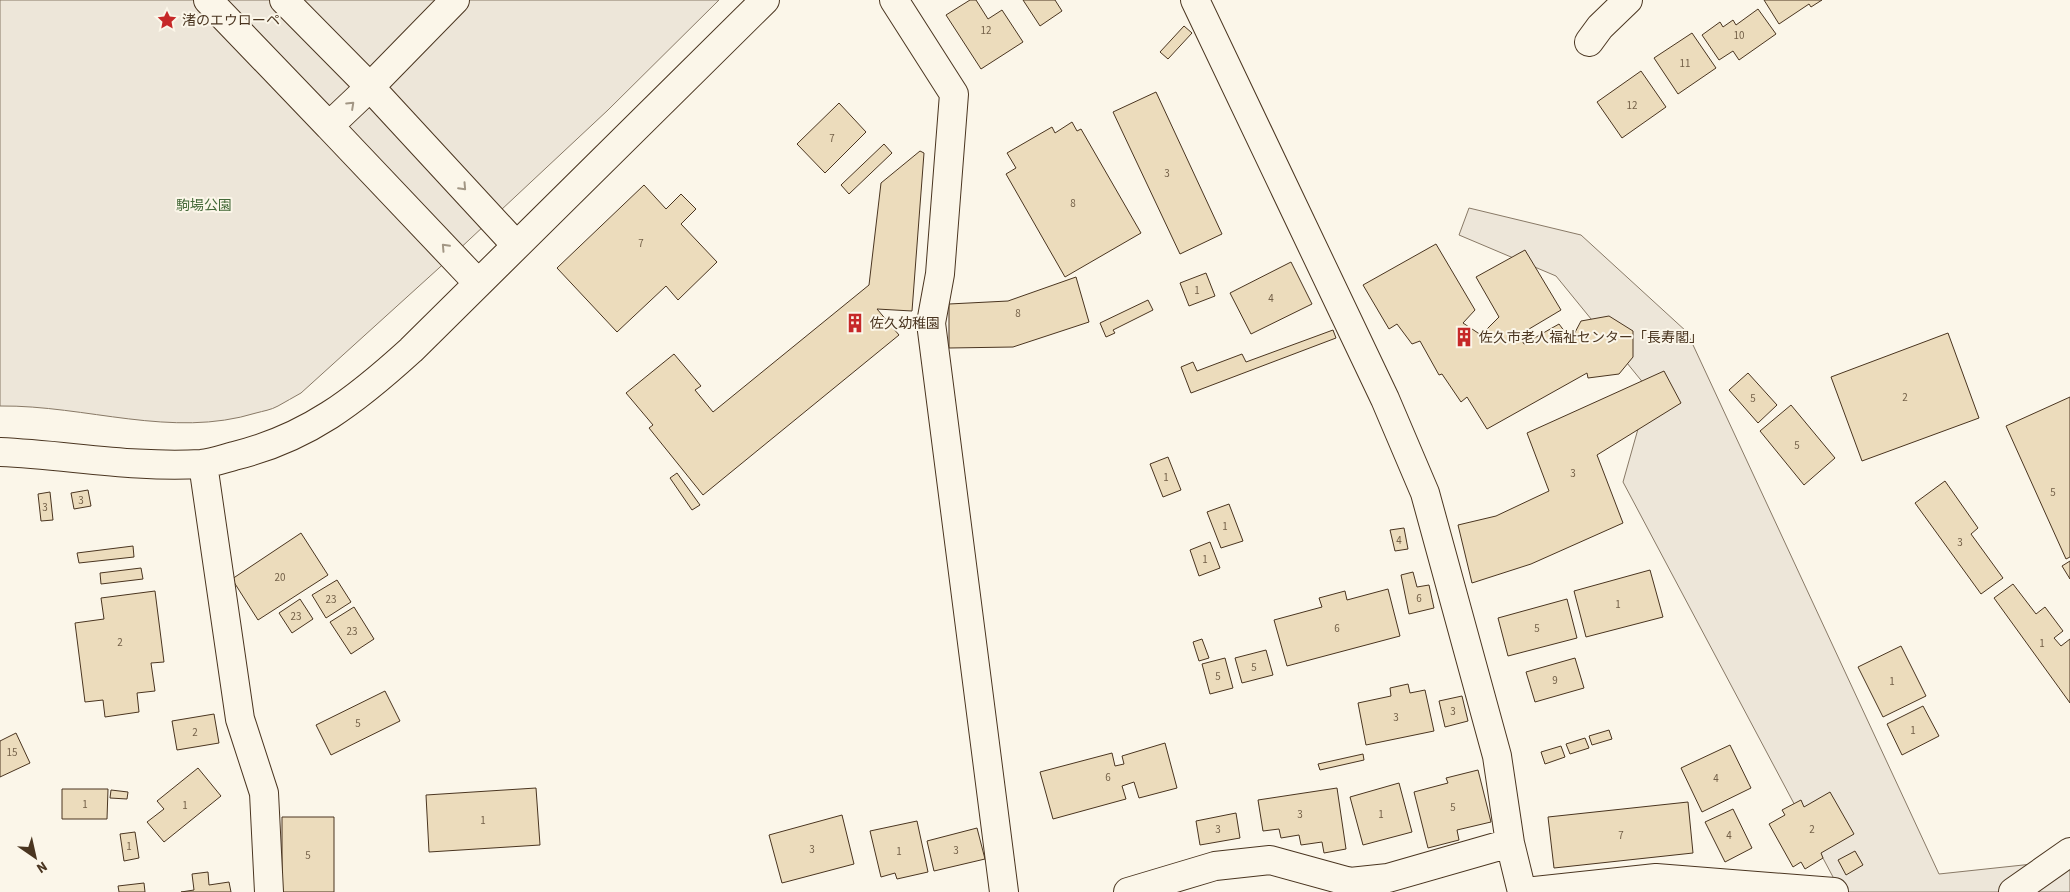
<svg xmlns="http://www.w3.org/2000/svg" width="2070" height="892" viewBox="0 0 2070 892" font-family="'Source Sans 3','Noto Sans JP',sans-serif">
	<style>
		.green { fill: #ede6d9; stroke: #887966 }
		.building { fill: #ecdcbc; stroke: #4a3520 }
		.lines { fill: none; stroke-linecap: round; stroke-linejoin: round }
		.minor-casing { stroke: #4a3520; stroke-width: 30 }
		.minor { stroke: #fbf6e9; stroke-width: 28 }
		.oneway { stroke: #a29684 }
		.labels { text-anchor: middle; stroke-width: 4; stroke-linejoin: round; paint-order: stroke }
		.number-label { font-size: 11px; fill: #725f47 }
		.poi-label { font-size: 14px; fill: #4a3520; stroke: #fbf6e9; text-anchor: start }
		.park-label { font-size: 14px; fill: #436837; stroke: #fbf6e9 }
	</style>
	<rect width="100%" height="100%" fill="#fbf6e9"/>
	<path class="green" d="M0,0H719L608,110L439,268L301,393C293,397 286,402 278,406C271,410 263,411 256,413C172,439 86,405 0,406Z
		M1469,208L1581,235L1687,332L1939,874L2070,860V892H1841L1623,482L1649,390L1556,276L1459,235Z"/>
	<path class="building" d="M970,0H976L988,19L1002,10L1023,42L981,69L946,15Z
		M1023,0H1055L1062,11L1040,26Z
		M1764,0H1822L1811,7L1809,4L1779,24Z
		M1758,9L1776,34L1739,60L1733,51L1719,60L1702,35L1720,22L1723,27L1733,20L1736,25Z
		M1184,26L1192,33L1168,59L1160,52Z
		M1692,33L1716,68L1678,94L1654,58Z
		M1641,71L1666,107L1622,138L1597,102Z
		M1156,92L1222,234L1180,254L1113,112Z
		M839,103L866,132L825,173L797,144Z
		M1072,122L1077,131L1081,129L1141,233L1065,277L1006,174L1016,168L1007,153L1052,127L1055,133Z
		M884,144L892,153L849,194L841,185Z
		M920,151L924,153L912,311L877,309L899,335L703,495L649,428L653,425L626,393L674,354L701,386L695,390L713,412L869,285L881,183Z
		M644,185L666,209L681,194L696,209L681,224L717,262L678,300L666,286L617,332L557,268Z
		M1436,244L1475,310L1463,323L1481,335L1499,317L1476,277L1525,250L1561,310L1519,335L1524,344L1559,324L1571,340L1581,321L1609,316L1633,331V357L1619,374L1588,378L1587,373L1487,429L1467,397L1461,402L1442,374L1439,375L1420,341L1412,344L1397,324L1389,329L1363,285Z
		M1291,262L1312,304L1251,334L1230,293Z
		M1206,273L1215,296L1189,306L1180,283Z
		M1076,277L1089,322L1013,347L949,348V304L1008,301Z
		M1148,300L1153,310L1113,330L1115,333L1106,337L1100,323Z
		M1333,330L1336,338L1191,393L1181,367L1193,362L1197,371L1242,354L1246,362Z
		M1948,333L1979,418L1862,461L1831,377Z
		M1664,371L1681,403L1597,455L1623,523L1531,564L1472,583L1458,525L1496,516L1549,491L1527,433Z
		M1748,373L1777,405L1758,423L1729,390Z
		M2070,397V557L2066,559L2006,426Z
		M1791,405L1835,458L1804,485L1760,431Z
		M1168,457L1181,490L1163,497L1150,464Z
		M677,473L700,505L692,510L670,478Z
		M1945,481L1978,528L1971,534L2003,578L1981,594L1915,503Z
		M88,490L91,506L74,509L71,493Z
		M50,492L53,520L41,521L38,494Z
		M1229,504L1243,541L1221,548L1207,512Z
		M1404,528L1408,549L1395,551L1390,530Z
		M301,533L328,575L258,620L232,579Z
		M1210,542L1220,568L1199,576L1190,550Z
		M133,546L134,557L79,563L77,553Z
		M2070,561V579L2062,566Z
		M141,568L143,579L101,584L100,573Z
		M1650,570L1663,617L1586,637L1574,591Z
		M1413,572L1417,587L1429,585L1434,608L1409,614L1401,575Z
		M337,580L351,602L326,618L312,595Z
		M2013,584L2036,614L2045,607L2063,631L2054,638L2061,646L2070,639V703L1994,598Z
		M1388,589L1400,636L1287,666L1274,620L1322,607L1319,598L1345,591L1347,600Z
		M155,591L164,662L151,663L155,691L137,693L139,712L105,717L103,700L85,702L75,623L104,619L101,598Z
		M300,599L313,619L292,633L279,613Z
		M1567,599L1577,638L1508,656L1498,618Z
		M354,607L374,639L351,654L330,622Z
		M1202,639L1209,658L1199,661L1193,642Z
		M1901,646L1926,696L1883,717L1858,667Z
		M1266,650L1273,675L1242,683L1235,658Z
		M1225,658L1233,688L1210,694L1202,664Z
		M1575,658L1584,688L1535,702L1526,672Z
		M1408,684L1410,693L1425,690L1434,731L1366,745L1358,703L1391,696L1390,688Z
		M385,691L400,721L331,755L316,725Z
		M1462,696L1468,721L1445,727L1439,701Z
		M1923,706L1939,736L1902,755L1887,724Z
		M214,714L219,743L177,750L172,721Z
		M1609,730L1612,739L1592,745L1589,736Z
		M16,733L30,763L0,777V741Z
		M1585,738L1589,748L1570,754L1566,744Z
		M1165,743L1177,788L1139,798L1134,782L1122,786L1126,799L1053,819L1040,772L1112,753L1115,766L1124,764L1122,756Z
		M1730,745L1751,788L1702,812L1681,768Z
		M1561,746L1565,757L1545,764L1541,752Z
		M1363,754L1364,760L1320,770L1318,764Z
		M198,768L221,796L164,842L147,822L164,809L157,801Z
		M1478,770L1491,822L1457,830L1459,840L1428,848L1414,792L1448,783L1446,778Z
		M1399,783L1412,832L1363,845L1350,797Z
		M536,788L540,845L429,852L426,795Z
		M1337,788L1346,849L1324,853L1322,842L1301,845L1299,835L1281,838L1279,829L1263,831L1258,800Z
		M62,789H108L107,819H62Z
		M111,790L128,792L127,799L110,798Z
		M1830,792L1854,834L1821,853L1823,858L1805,869L1801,862L1793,867L1769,824L1785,815L1782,810L1801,800L1804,807Z
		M1688,802L1693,853L1554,868L1548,817Z
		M1733,809L1752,848L1725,862L1705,822Z
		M1236,813L1240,838L1200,845L1196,821Z
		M842,815L854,864L782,883L769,835Z
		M282,817H334V892H282Z
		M917,821L928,872L897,879L895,873L881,877L870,831Z
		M977,828L985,859L934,871L927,841Z
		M135,832L139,858L124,861L120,834Z
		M1855,851L1863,865L1846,875L1838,860Z
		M208,872L209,885L229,882L231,892H181L194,890L192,874Z
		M144,883L145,892H119L118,886Z"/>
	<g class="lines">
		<defs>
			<path id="minor" d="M208,0L329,126
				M284,0L370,87L455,0
				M894,0L954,94L940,274L931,323L1004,892
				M1195,0L1385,399L1425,493L1497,756L1510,843L1522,892
				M1589,42L1600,27L1628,0
				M478,283L329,126L370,87L516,245
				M0,452C67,455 134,468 201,464C212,463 223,459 234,456C308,438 356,400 411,350L765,0
				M203,464L240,719L264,793L269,892
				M1128,892L1215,866L1270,860L1350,882L1388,878L1510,843
				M1525,892L1656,878L1834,892
				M2013,892L2070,852"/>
		</defs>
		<use href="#minor" class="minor-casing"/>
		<use href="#minor" class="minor"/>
	</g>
	<defs><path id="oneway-chevron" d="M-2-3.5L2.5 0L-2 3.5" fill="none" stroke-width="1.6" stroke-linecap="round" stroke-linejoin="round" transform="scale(1.25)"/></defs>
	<g class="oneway">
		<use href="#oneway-chevron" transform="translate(351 105) rotate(-43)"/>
		<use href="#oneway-chevron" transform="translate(463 187) rotate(47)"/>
		<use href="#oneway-chevron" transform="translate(445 247) rotate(-133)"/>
	</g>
	<defs>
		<symbol id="sight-bare" viewBox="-9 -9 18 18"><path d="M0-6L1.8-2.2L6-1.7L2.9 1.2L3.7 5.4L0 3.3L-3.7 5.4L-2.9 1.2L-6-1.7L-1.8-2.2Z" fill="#c62828" stroke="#fbf6e9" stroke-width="2.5" paint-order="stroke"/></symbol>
		<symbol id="building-bare" viewBox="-9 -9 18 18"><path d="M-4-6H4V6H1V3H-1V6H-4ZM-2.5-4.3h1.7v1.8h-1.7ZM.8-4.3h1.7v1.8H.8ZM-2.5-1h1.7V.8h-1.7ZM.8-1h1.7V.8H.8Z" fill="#c62828" stroke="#fbf6e9" stroke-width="2.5" paint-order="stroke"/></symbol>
	</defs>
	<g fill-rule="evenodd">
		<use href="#sight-bare" x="153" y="6" width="28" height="28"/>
		<use href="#building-bare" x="841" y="309" width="28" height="28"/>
		<use href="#building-bare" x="1450" y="323" width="28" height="28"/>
	</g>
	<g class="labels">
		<g class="number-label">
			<text x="986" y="34">12</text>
			<text x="1739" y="39">10</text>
			<text x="1685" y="67">11</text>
			<text x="1632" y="109">12</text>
			<text x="832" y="142">7</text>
			<text x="1167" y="177">3</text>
			<text x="1073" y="207">8</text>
			<text x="641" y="247">7</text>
			<text x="1197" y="294">1</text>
			<text x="1271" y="302">4</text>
			<text x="1018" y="317">8</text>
			<text x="1905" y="401">2</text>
			<text x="1753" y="402">5</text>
			<text x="1797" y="449">5</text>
			<text x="1573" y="477">3</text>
			<text x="1166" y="481">1</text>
			<text x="2053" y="496">5</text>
			<text x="81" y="504">3</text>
			<text x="45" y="511">3</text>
			<text x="1225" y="530">1</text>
			<text x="1399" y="544">4</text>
			<text x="1960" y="546">3</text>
			<text x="1205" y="563">1</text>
			<text x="280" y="581">20</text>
			<text x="1419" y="602">6</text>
			<text x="331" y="603">23</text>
			<text x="1618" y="608">1</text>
			<text x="296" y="620">23</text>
			<text x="1337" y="632">6</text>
			<text x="1537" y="632">5</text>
			<text x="352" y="635">23</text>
			<text x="120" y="646">2</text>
			<text x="2042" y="647">1</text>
			<text x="1254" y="671">5</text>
			<text x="1218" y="680">5</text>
			<text x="1555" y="684">9</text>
			<text x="1892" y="685">1</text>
			<text x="1453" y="715">3</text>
			<text x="1396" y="721">3</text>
			<text x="358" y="727">5</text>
			<text x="1913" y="734">1</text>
			<text x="195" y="736">2</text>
			<text x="12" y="756">15</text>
			<text x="1108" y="781">6</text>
			<text x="1716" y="782">4</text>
			<text x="85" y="808">1</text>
			<text x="185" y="809">1</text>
			<text x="1453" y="811">5</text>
			<text x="1300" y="818">3</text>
			<text x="1381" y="818">1</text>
			<text x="483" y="824">1</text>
			<text x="1218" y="833">3</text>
			<text x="1812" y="833">2</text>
			<text x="1621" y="839">7</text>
			<text x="1729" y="839">4</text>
			<text x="129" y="850">1</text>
			<text x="812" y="853">3</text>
			<text x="956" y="854">3</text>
			<text x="899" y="855">1</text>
			<text x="308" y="859">5</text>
		</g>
		<g class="poi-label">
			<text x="182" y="25">渚のエウローペ</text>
			<text x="870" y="328">佐久幼稚園</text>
			<text x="1479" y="342">佐久市老人福祉センター「長寿閣」</text>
		</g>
		<g class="park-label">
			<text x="204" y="210">駒場公園</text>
		</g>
	</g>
	<g transform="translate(35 857) rotate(146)" stroke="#fbf6e9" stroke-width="4" paint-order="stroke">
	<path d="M0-4L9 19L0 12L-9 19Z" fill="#4a3520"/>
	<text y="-8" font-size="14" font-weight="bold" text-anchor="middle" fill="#4a3520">N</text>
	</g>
</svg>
